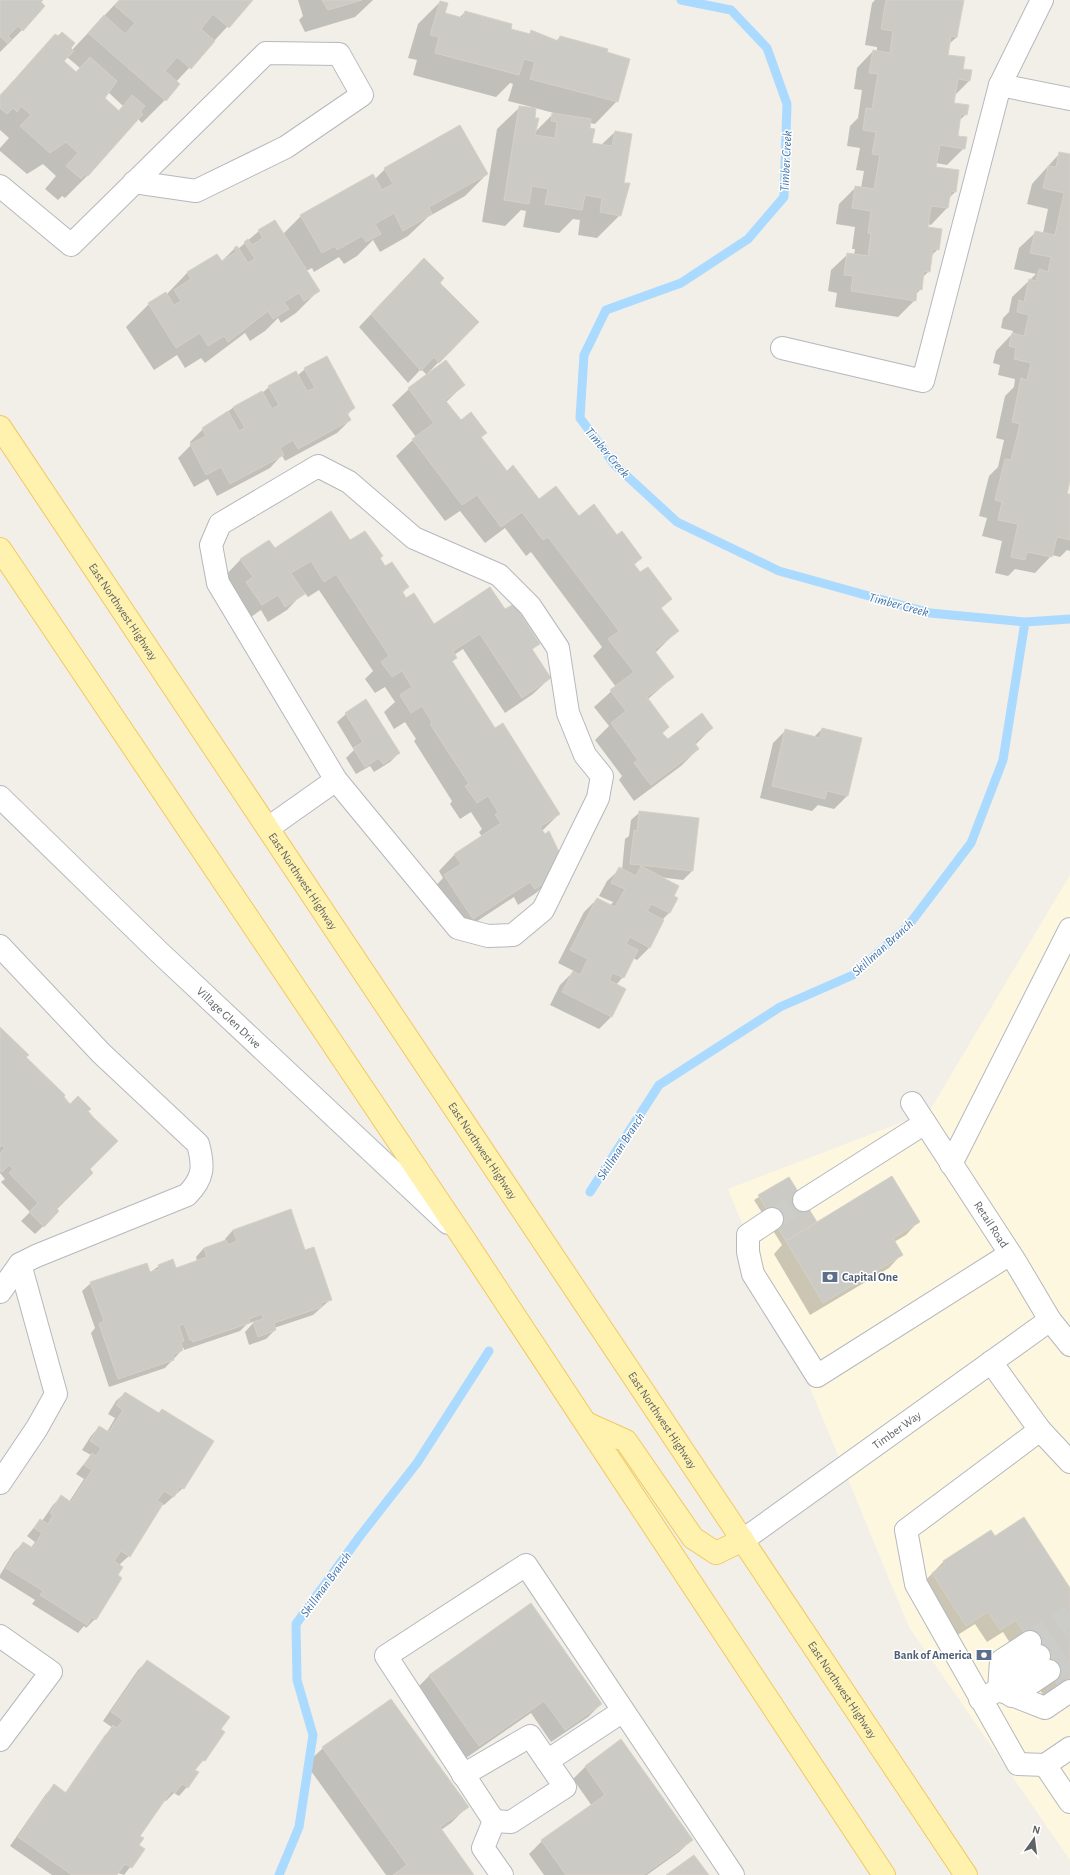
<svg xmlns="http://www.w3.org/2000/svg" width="1070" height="1875" viewBox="0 0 1070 1875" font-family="'Alegreya Sans',sans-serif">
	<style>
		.commercial { fill: #fef7e0 }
		.shadow { fill: #0003; fill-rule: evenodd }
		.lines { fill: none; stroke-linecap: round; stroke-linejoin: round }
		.stream { stroke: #aadaff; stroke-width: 9 }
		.building { fill: #cccac5; stroke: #d6d1c6 }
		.minor-tunnel { stroke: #ccccc8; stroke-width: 22; stroke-dasharray: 22 11; stroke-linecap: butt }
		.minor-casing { stroke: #b5b8bc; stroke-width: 24 }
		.major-casing { stroke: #f2c960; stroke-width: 24 }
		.minor { stroke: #fff; stroke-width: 22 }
		.major { stroke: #fff2af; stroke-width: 22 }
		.labels { text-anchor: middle; stroke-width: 3; stroke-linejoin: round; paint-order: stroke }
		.street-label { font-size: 12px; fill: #5f6368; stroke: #fff }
		.service-label { font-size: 12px; font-weight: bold; fill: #4e5e75; stroke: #fff; text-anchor: start }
		.water-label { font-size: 13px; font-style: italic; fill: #4174aa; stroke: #fff }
	</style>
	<rect width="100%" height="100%" fill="#f1efe8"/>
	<path class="commercial" d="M1070,875V1860L909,1627L728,1189L929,1112Z"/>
	<path class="shadow" d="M0,0H41L22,30L0,52Z
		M119,0H252L176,82L179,84L165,100L142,123L138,119L87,176L65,198L62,196L58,200L45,189L56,176L43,164L27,174L0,151V148L9,138L0,130V95L55,36L72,50ZM67,57L80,68L75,73L63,61ZM108,92L123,106L118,111L104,98Z
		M298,0H373L355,17L305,32L299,20L303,16Z
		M875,0H962L957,37L948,45L947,55L962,69L969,81L954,96L953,104L966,114L959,121L956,137L964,148L947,165L936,163L935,167L955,192L949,198L947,208L931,225L927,224V228L938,249L931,256L929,271L922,278L921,289L916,294L915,300L898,317L835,307L837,293L828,291L831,270L848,254L854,255L855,249H852L855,227L836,224L839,204L856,187L861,188L864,171L856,170L860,148L847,146L850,126L858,118L862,90L854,89L857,68L873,51L877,52V47L865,45L872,3Z
		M440,2L444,14L459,18L465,12L510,30L528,35L532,31L556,41L560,37L606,53L617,101L595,124L590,123L589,128L591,144L601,145L615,132L623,183L620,215L597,238L578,235L580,220L573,219L559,233L523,227L526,211L521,210L505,226L482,222L497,129L520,107L532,109V107L508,101L513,84L510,83L496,97L413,75L417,60L408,58L418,24ZM535,108L554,113L535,132L534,118Z
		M1060,153L1070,155V477L1066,494L1070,495V551L1067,550L1060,557L1052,555L1035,573L1015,569L1008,576L995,573L1002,541L982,536L987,518L979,516L989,476L998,467L1004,440L996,438L1005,396L1014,387L1015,379L998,375L1000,365L993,363L996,351L1012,334L1013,331L1001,328L1003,318L1009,312L1012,297L1036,274L1014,269L1019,248L1036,232L1043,233L1048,209L1027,204L1032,184Z
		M385,169L487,174L465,196L428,217L408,236L380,252L373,240L357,256L344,264L339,257L314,272L312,268L306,271L318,291L296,313L281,323L278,318L265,331L250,341L245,333L205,363L201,358L185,368L177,355L154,370L126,327L149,304L165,293L166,295L187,273L217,255L221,262L236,247L238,249L259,231L283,234L301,216L375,179Z
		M411,272L438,283L478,322L428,373L464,385L446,402L461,422L485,433L481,438L507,472L539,500L617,536L641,558L634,565L640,574L671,599L660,609L677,631L655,653L673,677L648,699L668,727L662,734L668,741L712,728L695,745L698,749L681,766L634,801L619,780L622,776L595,740L609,726L594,707L616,687L593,656L602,647L531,552L526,556L505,528L485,543L460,511L445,521L396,456L416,437L392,405L409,389L427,375L421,369L408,383L359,327Z
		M305,369L354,408L347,415L350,420L337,433L285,461L282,455L270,468L217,496L208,479L194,487L178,458L191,445L190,442L203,429L234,407L262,393L269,387L297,376Z
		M350,541L379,559L385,568L408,587L402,593L406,599L434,625L505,611L538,644L532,650L550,678L533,694L505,713L463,649L454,655L456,658L451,663L495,729L559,814L542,831L545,835L548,833L553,877L536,893L518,905L514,897L456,935L429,893L443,878L439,871L455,854L482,837L479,832L482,829L471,812L460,819L450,804L452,801L414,741L416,739L405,722L394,729L384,712L395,702L385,687L375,693L365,679L373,671L319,590L308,597L304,592L287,610L268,622L261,610L245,621L225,576L241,559L274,550Z
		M346,714L399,753L390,762L374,772L370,766L356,774L346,758L354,750L337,722Z
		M822,729L861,738L847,796L834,809L818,805L812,811L760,798L773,743L786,730L814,737Z
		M640,812L698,819L692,871L683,880L659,877L673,896L669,913L662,920L649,948L637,960L633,958L623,977L616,985L611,1017L599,1029L550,1005L560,985L574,971L558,963L584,912L597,899L610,906L613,902L599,896L607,881L620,869L622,870L625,839L629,836L631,820Z
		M0,1029L70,1105L87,1111L89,1169L55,1209L58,1212L35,1234L21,1221L30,1212L1,1182L5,1179L0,1173Z
		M789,1178L812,1225L918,1222L906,1235L894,1242L901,1255L889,1268L810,1315L774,1254L782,1245L754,1200Z
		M233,1230L304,1251L331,1299L313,1315L274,1328L275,1330L266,1339L249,1345L245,1332L255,1321L247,1324L240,1331L184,1350V1348H182V1350L165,1368L109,1387L91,1333L95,1328L82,1291L91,1283L149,1273L159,1266L175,1269L197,1261L196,1257L204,1248L225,1241V1239Z
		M125,1393L183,1488L164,1505L162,1504L129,1556L119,1565L95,1619L86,1628L84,1626L78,1633L32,1604L35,1600L0,1578V1575L14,1552L23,1543L31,1548L35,1542L27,1536L40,1520L42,1521L53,1505L61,1497L69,1502L84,1479L76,1474L91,1455L82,1450L91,1436L99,1427L107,1432L115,1418L108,1414L116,1401Z
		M994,1538L1070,1590V1682L1045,1698L1003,1632L987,1642L975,1624L953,1638L920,1586L943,1562Z
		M531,1605L601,1704L588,1717L551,1742L531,1713L466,1758L417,1688L429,1676Z
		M147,1661L219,1730L204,1760L195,1768L187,1787L179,1796L174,1793L166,1801L164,1800L139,1837L137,1845L144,1849L124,1875L118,1873L116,1875H52L10,1846L46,1794L54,1786L65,1793L105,1735L113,1728L103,1721L138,1670Z
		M621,1741L692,1840L679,1852L647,1875H544L529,1854L542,1841L592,1806L573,1779L585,1767Z
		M323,1748L467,1807L451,1823L441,1830L473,1875H386L306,1764Z"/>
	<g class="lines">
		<path class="stream" d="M681,0L731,10L767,48L787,104L784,197L748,239L681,283L606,310L584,355L580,418L615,465L677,522L779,571L930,613L1025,622L1070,619
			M590,1192L659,1085L780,1007L853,975L908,926L971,843L1003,760L1025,622
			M279,1875L299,1827L313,1735L297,1680L296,1624L360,1536L417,1463L489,1351"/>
	</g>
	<path class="building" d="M0,0H43L41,2L45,6L23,31L18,26L8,36L12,40L8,44L0,36Z
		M120,0H253L229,28L213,14L201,29L215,41L191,69L177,57L165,71L180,84L166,101L88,33L104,15L125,34L135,23L115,6Z
		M322,0H362L328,10Z
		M886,0H964L957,37L951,36L948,55L965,57L963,69L972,70L970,81L958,79L954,103L969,105L967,115L961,114L958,136L967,137L965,149L940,145L936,167L959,170L956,192L951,191L948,208L931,206L928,227L942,229L939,250L933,249L930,272L924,271L922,290L917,289L916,301L851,291L853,276L844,275L847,253L868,256L871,233H868L871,211L852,208L855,186L874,189L880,155L872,154L876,132L863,130L866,108L872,109L878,74L869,73L873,50L890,53L893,31L881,29Z
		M440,1L448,3L445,13L463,18L465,11L512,24L511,29L530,34L531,30L558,41L560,36L608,49L607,52L630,59L618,102L530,79L535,62L524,59L519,75L435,53L439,37L430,35Z
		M62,32L75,43L71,48L74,51L64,61L76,72L90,57L117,81L105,98L119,111L132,95L145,106L140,112L143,114L88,176L85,174L81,179L66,166L78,153L66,142L50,153L20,126L31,115L21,106L17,112L13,108L7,114L0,108V96L55,34L58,36Z
		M519,106L536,108L535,118H539L535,135L555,138L557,122L551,121L552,113L591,119L590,128L595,129L592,143L612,146L615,131L632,134L624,183H630L621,216L600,212L602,198L585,195L582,210L545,204L548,189L532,186L529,204L504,200Z
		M460,125L488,174L429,207L432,214L403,231L394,213L375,224L381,234L366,242L362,236L337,250L335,246L322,253L300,215L373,174L382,190L393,184L384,168Z
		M1059,152L1070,154V481L1067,494H1070V540L1057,537L1052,557L1027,552L1025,560L1011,557L1018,524L998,520L1002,502L995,500L1005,459L1011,460L1020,424L1012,422L1021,378L1027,380L1031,363L1014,359L1016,348L1009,346L1012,333L1024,336L1029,315L1017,312L1019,300L1024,302L1029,279L1036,281L1039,269L1048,272L1051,257L1030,253L1035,231L1055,235L1064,193L1043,188L1048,166L1056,167Z
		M275,220L320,291L304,301L299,293L284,302L289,309L273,319L268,311L228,342L224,336L208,346L200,333L176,348L148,303L166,292L174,305L181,301L174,290L191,279L187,272L217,254L222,261L236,252L234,248L237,246L248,263L255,259L244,242L248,239L252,245L263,238L258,230Z
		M424,258L444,278L440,283L479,322L439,363L434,357L421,371L371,314Z
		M327,356L355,408L347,413L351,420L298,449L293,440L280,448L284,455L230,484L221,467L206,475L190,444L206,436L202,428L228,411L239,431L245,428L233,407L262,391L272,409L279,405L268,386L296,371L307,391L315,388L304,368Z
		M446,360L465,385L445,400L461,420L471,412L487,433L481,437L507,471L513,465L539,499L556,486L579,516L594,504L617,535L622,531L642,558L634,564L640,572L648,567L672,599L661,608L679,631L654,650L674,677L647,697L669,727L662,733L668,739L702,713L713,728L694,742L699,749L651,785L634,763L638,760L611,723L626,711L610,690L634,672L608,639L619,631L548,537L543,540L522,512L501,527L477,495L462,505L412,439L434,423L408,388Z
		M331,511L350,540L365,531L383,556L380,558L385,566L392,562L409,587L402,591L406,598L414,593L434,624L490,587L505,609L514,604L540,644L532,649L551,678L522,698L480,634L453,651L457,658L452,661L495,728L503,723L560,814L540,827L545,834L549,831L563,860L549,870L554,877L535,889L530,882L473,919L444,875L461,864L454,854L501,823L495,815L498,812L488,796L477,803L465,786L469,784L430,724L432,722L422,706L411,713L400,695L412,687L402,671L392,677L381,662L389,656L336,574L324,582L311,561L291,573L305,594L285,607L278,595L262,605L246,582L253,577L240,559L269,540L275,548Z
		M366,699L400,753L383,764L379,758L365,767L353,748L363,742L345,713Z
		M822,728L862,738L848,796L827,791L825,799L772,786L785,729L820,738Z
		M639,811L699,818L693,871L630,864L634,830L637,831Z
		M641,866L679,886L674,896L678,898L670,913L651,904L647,911L664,920L650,948L630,937L626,944L638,950L624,978L613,973L609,980L626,989L612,1017L562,992L573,971L580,975L588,959L570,950L597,898L615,907L625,889L611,883L619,867L636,876Z
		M0,1027L29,1055L26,1057L65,1095L64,1097L70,1104L78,1096L91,1109L88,1111L93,1117L118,1141L90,1169L93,1173L57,1209L59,1211L44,1227L29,1212L38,1203L9,1173L13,1169L9,1165L2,1172L0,1171V1153L5,1148L2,1145L0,1147Z
		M892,1176L920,1222L893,1238L903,1255L823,1303L786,1241Z
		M789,1177L817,1222L786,1241L758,1195Z
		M291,1209L305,1250L314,1247L332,1300L321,1303L322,1307L274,1323L276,1330L258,1337L253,1322L263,1319L262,1314L249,1319L250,1323L193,1342L192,1340H190L184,1324L179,1326L184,1341L181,1342L183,1350L173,1355L174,1360L118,1379L99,1324L104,1321L90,1282L147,1263L150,1272L160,1269L158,1265L173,1259L176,1268L207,1257L204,1248L226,1240L228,1245L237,1241L233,1230Z
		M125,1392L159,1413L162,1409L214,1441L184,1489L180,1487L174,1497L164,1491L157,1501L163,1504L130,1557L121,1551L114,1561L123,1567L118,1575L122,1578L96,1620L92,1617L87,1625L40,1595L43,1591L6,1568L23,1542L33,1548L42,1533L34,1528L40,1519L48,1524L53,1515L50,1513L61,1495L71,1502L92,1470L84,1465L92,1453L96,1456L101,1448L90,1441L99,1426L109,1432L123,1410L116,1405Z
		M1024,1517L1070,1588V1678L1058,1686L1016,1620L1000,1630L988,1612L966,1626L932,1573L945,1565L943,1561L991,1530L995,1536Z
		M531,1603L602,1704L565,1730L544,1701L479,1746L429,1675Z
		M147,1660L230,1717L221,1729L225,1732L205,1761L203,1760L195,1770L199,1772L188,1788L182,1784L175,1793L172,1790L140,1836L144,1838L139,1845L145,1849L132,1868L125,1864L117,1875H72L18,1837L54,1784L66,1793L113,1725L117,1728L123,1720L111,1712Z
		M391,1699L469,1807L440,1827L474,1875H393L407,1865L322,1747Z
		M621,1739L693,1840L643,1875H566L541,1840L605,1795L585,1766Z
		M694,1855L709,1875H666Z"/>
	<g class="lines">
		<path class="minor-tunnel" d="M772,1219L804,1200
			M1030,1642L1070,1615
			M1039,1656L1070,1636
			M1049,1671L1070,1658"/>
		<defs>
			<g id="minor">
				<path d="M1000,85L1070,99"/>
				<path d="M0,186L71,245L266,53L339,54L362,95L286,147L196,191L134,182"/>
				<path d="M782,348L923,381L1000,85L1042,0"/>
				<path id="s1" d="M0,797L159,952L448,1223"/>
				<path d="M268,828L336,780L218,583L211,545L220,524L318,466L349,482L414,538L499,575L530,606L558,648L568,713L585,755L602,776L598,798L543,910L513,935L488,936L458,928L336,780"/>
				<path d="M0,946L101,1053L198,1144C204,1166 204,1178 187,1195L36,1256L20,1264L0,1292"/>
				<path id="s2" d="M912,1103L1015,1261L1050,1320L1070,1345"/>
				<path d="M951,1164L1070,929"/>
				<path d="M804,1200L925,1123"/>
				<path d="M772,1219L748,1235V1252L753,1274L817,1376L1010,1254"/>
				<path d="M991,1362L1040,1430"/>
				<path d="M1070,1462L1040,1430L906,1530L916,1584L1018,1764L1045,1765L1070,1748"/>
				<path d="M0,1483L37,1428L56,1394L20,1264"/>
				<path id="s3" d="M743,1540L1050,1320"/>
				<path d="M0,1636L51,1672L0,1740"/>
				<path d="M1000,1680L1039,1656"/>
				<path d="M999,1690L1001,1661L1030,1642"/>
				<path d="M1012,1696L1049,1671"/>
				<path d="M980,1699L999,1690L1045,1708L1070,1691"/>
				<path d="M547,1761L623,1711"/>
				<path d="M1045,1765L1070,1802"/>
				<path d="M463,1775L530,1736L565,1787L511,1822L494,1821"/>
				<path d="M502,1875L483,1848L494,1821L386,1656L526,1565L733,1875"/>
			</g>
			<g id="major">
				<path id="s4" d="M0,427L966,1875"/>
				<path d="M0,549L462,1236L884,1875"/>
				<path d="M586,1423L626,1441L693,1538L716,1553L743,1540"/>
			</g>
		</defs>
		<use href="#minor" class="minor-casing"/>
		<use href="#major" class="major-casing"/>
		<use href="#minor" class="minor"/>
		<use href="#major" class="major"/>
	</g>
	<defs>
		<symbol id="bank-bare" viewBox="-9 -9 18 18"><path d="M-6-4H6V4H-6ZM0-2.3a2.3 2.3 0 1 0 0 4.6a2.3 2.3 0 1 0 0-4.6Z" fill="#5c6f8a" stroke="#fff" stroke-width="2.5" paint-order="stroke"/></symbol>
	</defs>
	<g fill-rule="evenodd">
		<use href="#bank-bare" x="819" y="1266" width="22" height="22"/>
		<use href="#bank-bare" x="973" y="1644" width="22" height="22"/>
	</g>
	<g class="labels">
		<g class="street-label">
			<text dy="4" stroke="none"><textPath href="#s4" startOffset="222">East Northwest Highway</textPath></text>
			<text dy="4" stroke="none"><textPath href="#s4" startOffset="546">East Northwest Highway</textPath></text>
			<text dy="4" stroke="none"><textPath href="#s1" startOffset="318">Village Glen Drive</textPath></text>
			<text dy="4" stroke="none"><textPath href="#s4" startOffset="870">East Northwest Highway</textPath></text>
			<text dy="4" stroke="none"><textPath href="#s2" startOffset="145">Retail Road</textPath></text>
			<text dy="4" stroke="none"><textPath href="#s4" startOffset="1194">East Northwest Highway</textPath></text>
			<text dy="4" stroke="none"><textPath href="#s3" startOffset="189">Timber Way</textPath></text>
			<text dy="4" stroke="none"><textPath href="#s4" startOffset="1518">East Northwest Highway</textPath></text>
		</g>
		<g class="service-label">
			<text x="842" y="1281">Capital One</text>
			<text x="972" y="1659" text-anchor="end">Bank of America</text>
		</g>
		<g class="water-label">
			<text transform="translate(785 161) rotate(-87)" y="5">Timber Creek</text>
			<text transform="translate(608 452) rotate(50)" y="5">Timber Creek</text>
			<text transform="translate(899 604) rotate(15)" y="5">Timber Creek</text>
			<text transform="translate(882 947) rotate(-42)" y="5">Skillman Branch</text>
			<text transform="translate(620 1146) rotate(-57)" y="5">Skillman Branch</text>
			<text transform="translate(325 1584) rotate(-54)" y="5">Skillman Branch</text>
		</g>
	</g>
	<g transform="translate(1034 1839) rotate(14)" stroke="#ffffff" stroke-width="3" paint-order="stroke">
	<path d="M0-3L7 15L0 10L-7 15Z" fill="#5f6368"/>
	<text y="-6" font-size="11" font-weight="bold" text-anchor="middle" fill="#5f6368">N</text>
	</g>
</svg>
